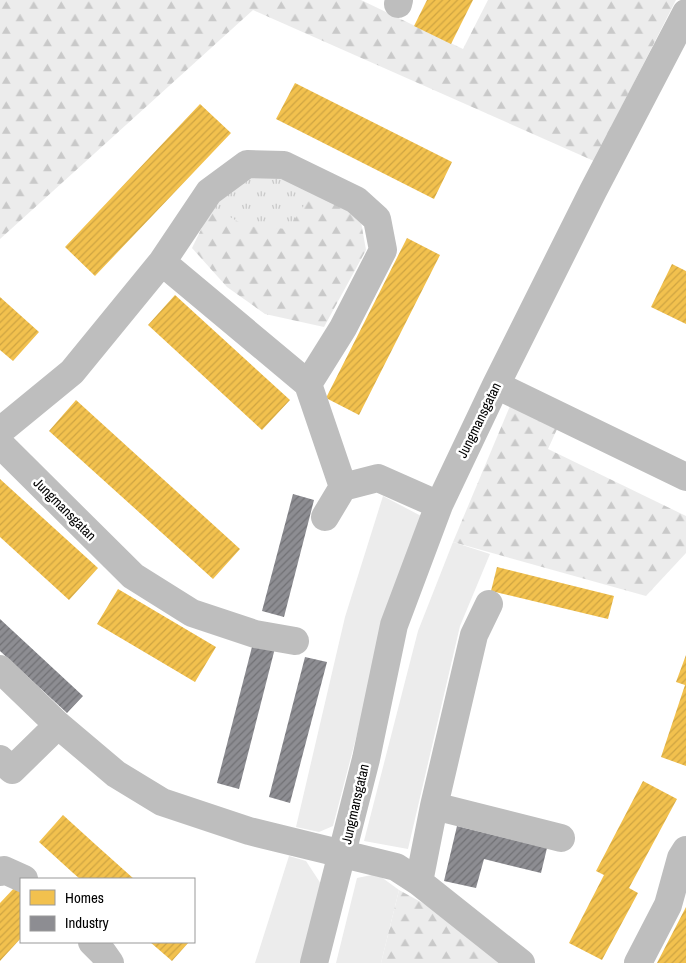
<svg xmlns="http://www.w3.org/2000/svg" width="686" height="963" viewBox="0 0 686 963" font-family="'Archivo Narrow',sans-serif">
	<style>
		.grass { fill: #ececec }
		.forest { fill: url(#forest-firs) }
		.park { fill: url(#park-tufts) }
		.homes { fill: url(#homes-hatch) }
		.industry { fill: url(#industry-hatch) }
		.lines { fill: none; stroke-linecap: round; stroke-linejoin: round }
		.minor { stroke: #bebebe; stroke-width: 28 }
		.labels { text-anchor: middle; stroke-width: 5; stroke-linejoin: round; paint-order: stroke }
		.street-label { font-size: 14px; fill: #000; stroke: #fff }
	</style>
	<defs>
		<pattern id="forest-firs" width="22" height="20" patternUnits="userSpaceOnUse" patternTransform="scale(1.25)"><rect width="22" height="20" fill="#ececec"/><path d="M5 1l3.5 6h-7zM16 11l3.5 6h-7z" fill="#c9c9c9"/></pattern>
		<pattern id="park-tufts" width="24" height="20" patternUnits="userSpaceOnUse" patternTransform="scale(1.25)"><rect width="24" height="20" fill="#ececec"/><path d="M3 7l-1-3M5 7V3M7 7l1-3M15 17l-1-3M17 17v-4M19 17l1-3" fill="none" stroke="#c9c9c9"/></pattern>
		<pattern id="homes-hatch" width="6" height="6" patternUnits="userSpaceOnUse" patternTransform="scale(1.25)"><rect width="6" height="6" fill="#f2c14e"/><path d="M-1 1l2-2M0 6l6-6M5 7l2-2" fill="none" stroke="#cea442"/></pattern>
		<pattern id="industry-hatch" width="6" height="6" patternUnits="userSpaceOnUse" patternTransform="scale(1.25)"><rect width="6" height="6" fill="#8d8d92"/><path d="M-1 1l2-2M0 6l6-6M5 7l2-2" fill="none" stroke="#717175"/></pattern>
	</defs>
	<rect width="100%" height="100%" fill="#fff"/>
	<path class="grass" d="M383,496L423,517L387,619L333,826L319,832L296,827L345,617Z
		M453,542L490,554L460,626L408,849L364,841L418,631Z
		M289,856L306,861L321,884L301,963H255Z
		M377,874L399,890L381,963H336L357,878Z"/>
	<path class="forest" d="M0,0H361L463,49L488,0H676L594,161L253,10L0,239Z
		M313,192L360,216L366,250L324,327L265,314L227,287L192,248L212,207Z
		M510,406L558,427L548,449L686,516V553L646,596L453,542Z
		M399,890L430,907L505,963H381Z"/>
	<path class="park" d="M270,173L313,192L288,229L246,226L212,207L242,178Z"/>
	<path class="homes" d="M427,0H473L451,44L414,26Z
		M295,83L452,162L434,199L276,119Z
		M200,104L231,133L95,276L65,247Z
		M407,238L440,255L359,415L326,398Z
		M672,264L686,271V324L651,307Z
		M175,295L290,400L262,430L148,325Z
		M0,297L39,332L13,361L0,350Z
		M76,400L240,549L213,579L49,431Z
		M0,479L98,568L69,600L0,537Z
		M497,567L614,596L608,619L491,591Z
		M118,589L216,647L195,682L97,624Z
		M686,655V766L661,757L685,685L676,682Z
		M643,781L677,799L629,888L638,893L602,960L569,943L604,875L596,871Z
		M63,815L96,845L134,879H80L72,872L39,842Z
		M16,886L21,891V938L0,961V903Z
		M686,907V963H657L658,961Z
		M150,942H189L172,961Z"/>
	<path class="industry" d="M293,494L314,500L284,617L262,611Z
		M0,619L83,696L67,713L0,651Z
		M253,643L275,648L239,789L217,783Z
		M305,657L327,662L290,803L269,797Z
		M457,826L547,848L541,873L484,859L476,888L444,881Z"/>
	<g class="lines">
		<path class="minor" d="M398,4L399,0
			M247,164L284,165L356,200L377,219L383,250L343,328L308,384L162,262L209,192Z
			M308,384L343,487
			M496,385L686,477
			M0,431L72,372L162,262
			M0,444L133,576L192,613L255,634L295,641
			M325,517L343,487L378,478L439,505
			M0,669L58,725L116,774L162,802L249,831L396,867L419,882L434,806L474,635L489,604
			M0,759L12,770L58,725
			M434,806L561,838
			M0,872L4,870L24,879
			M419,882L521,963
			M92,942L103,953L110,963
			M314,963L366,759L394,625L439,505L496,385L593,191L686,13
			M638,963L668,905L681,858L686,850"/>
	</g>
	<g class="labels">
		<g class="street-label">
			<text transform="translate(479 420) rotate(-64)" y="5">Jungmansgatan</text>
			<text transform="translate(65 509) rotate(45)" y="5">Jungmansgatan</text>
			<text transform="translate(355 804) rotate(-77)" y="5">Jungmansgatan</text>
		</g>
	</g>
	<rect x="20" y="878" width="175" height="65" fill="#ffffff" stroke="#999999"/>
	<rect x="30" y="890" width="25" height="15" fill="#f2c14e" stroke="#999999"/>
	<text x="65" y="903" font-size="15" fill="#000000">Homes</text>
	<rect x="30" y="916" width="25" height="15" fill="#8d8d92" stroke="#999999"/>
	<text x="65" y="928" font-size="15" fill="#000000">Industry</text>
</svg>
